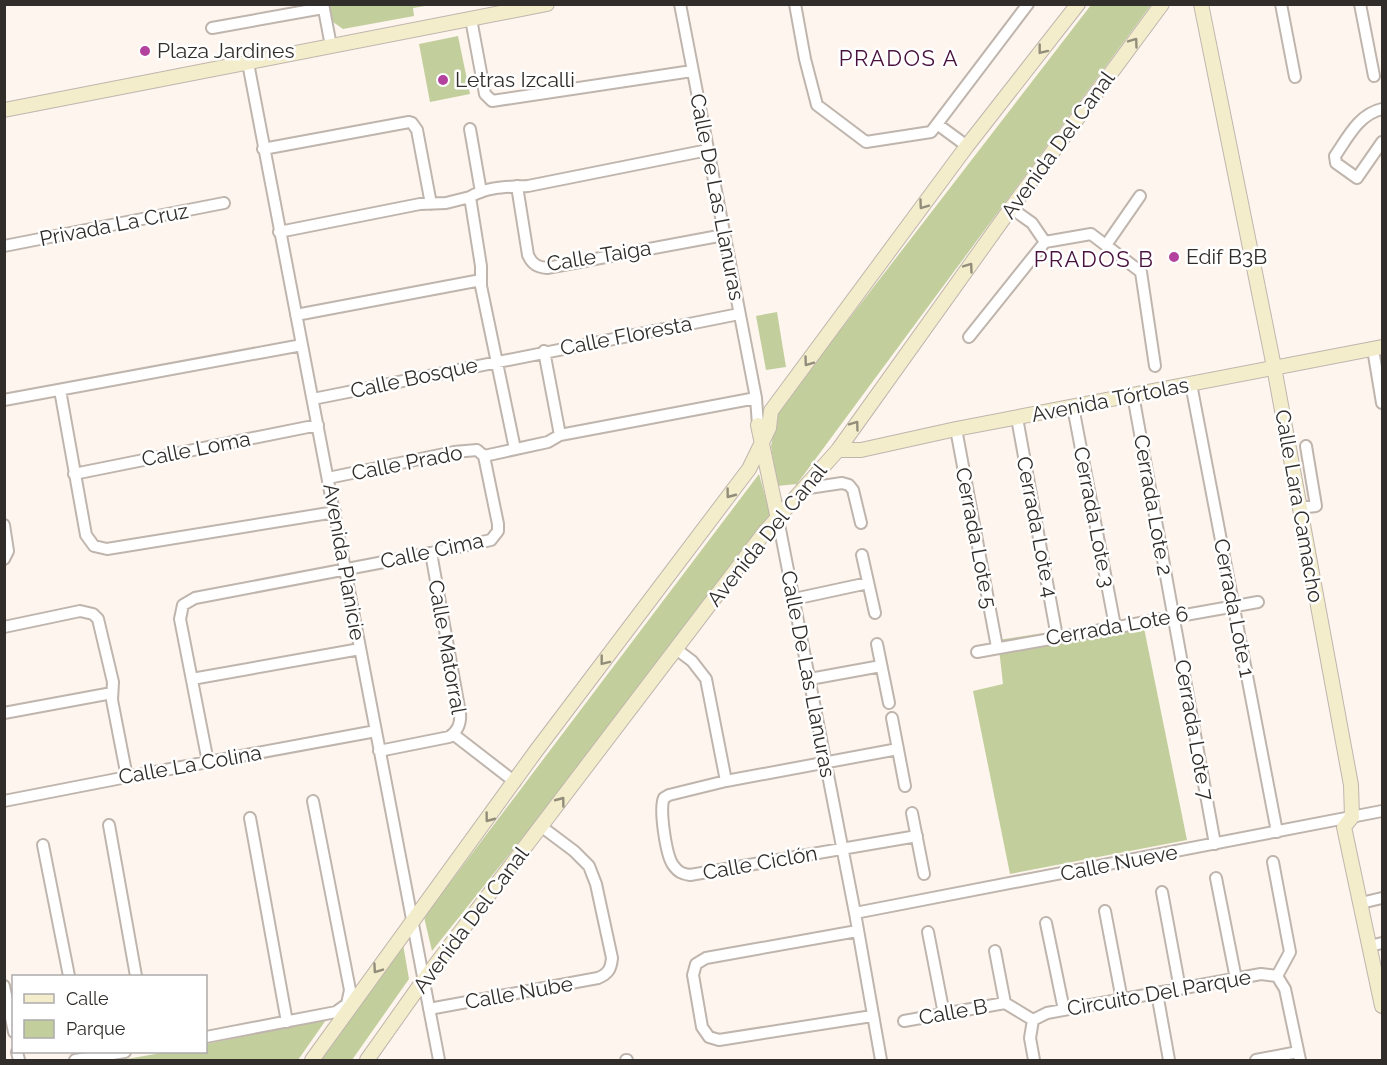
<svg xmlns="http://www.w3.org/2000/svg" width="1387" height="1065" viewBox="0 0 1387 1065" font-family="Raleway,sans-serif">
	<style>
		.green { fill: #c2cf9d }
		.lines { fill: none; stroke-linecap: round; stroke-linejoin: round }
		.street-casing { stroke: #bfb5ad; stroke-width: 14 }
		.secondary-casing { stroke: #bfb5ad; stroke-width: 16 }
		.street { stroke: #fff; stroke-width: 10 }
		.secondary { stroke: #f4edcc; stroke-width: 14 }
		.oneway { stroke: #928d7b }
		.poi-dot { fill: #b3429e; stroke: #fff; stroke-width: 2 }
		.labels { text-anchor: middle; stroke-width: 5; stroke-linejoin: round; paint-order: stroke }
		.poi-label { font-size: 21px; fill: #312d2a; stroke: #fff; text-anchor: start }
		.street-label { font-size: 21px; fill: #312d2a; stroke: #fff }
		.neighbourhood-label { font-size: 22px; letter-spacing: 1.5px; fill: #48113e; stroke: #fff }
	</style>
	<rect width="100%" height="100%" fill="#fef5ee"/>
	<path class="green" d="M330,5V4L431,5L413,8L414,16L343,29L333,22Z
		M1091,5H1151L797,484L777,486L771,446L778,411Z
		M458,36L470,94L430,102L419,44Z
		M777,312L786,367L766,370L756,316Z
		M759,474L773,524L432,951L424,917Z
		M1142,618L1187,840L1010,874L973,691L1003,684L998,640Z
		M403,944L409,979L352,1060H321Z
		M326,1020L298,1060H121L167,1052H206V1044Z"/>
	<g class="lines">
		<defs>
			<path id="street" d="M323,4L331,46
				M680,4L756,398L758,425
				M795,4L805,59L817,105L866,142L931,132L1028,4
				M1281,4L1295,77
				M1360,4L1374,76
				M471,19L485,94L492,101L692,71
				M212,28L323,8
				M248,63L439,1060
				M1382,109C1359,114 1348,137 1335,156L1336,163L1357,178L1382,142
				M937,124L967,146
				M470,129L481,192
				M263,149L409,122L412,123L417,130L431,204
				M517,186L528,255C532,264 537,267 547,268L724,235
				M470,197C488,186 508,187 528,186L708,150
				M279,232L420,204L446,203L470,197L481,266V286L515,449
				M1045,242L1091,234L1141,272L1155,366
				M1106,245L1140,196
				M4,246L224,203
				M296,315L481,280
				M969,337L1045,242L1032,223L1011,208
				M1373,349L1382,403
				M544,351L560,435
				M1191,384L1277,832
				M60,390L86,535L94,546L107,549L335,512
				M1133,395L1215,844
				M313,399L739,314
				M4,400L302,345
				M1073,407L1115,626
				M1017,418L1057,637
				M956,429L997,647
				M484,456L548,442L560,435L756,398
				M74,474L318,425
				M328,478L454,452L477,450L484,456
				M802,489L842,483L849,485L853,490L861,523
				M1299,508L1316,506L1306,446
				M778,519L855,913L881,1060
				M4,525L8,551L4,559
				M862,555L875,613
				M794,599L868,583
				M4,627L80,611L93,614L98,619L113,682L112,700L127,777
				M877,644L889,703
				M676,649L692,661L706,679L726,781
				M977,652L1258,602
				M192,679L360,649
				M810,679L881,666
				M4,713L112,693
				M892,718L905,786
				M453,734L515,782
				M898,749L726,781L669,795L664,798C659,809 666,855 673,865C678,872 682,874 690,875L917,836
				M379,751L449,737C458,731 461,724 460,713L431,553
				M208,762L180,619L183,605L195,598L431,553L491,540L498,531V524L484,456
				M4,801L127,777L376,731
				M912,813L924,874
				M250,818L287,1022
				M109,825L136,976
				M43,845L69,976
				M1273,862L1290,952L1277,976
				M1216,878L1236,979
				M1162,892L1180,989
				M1361,903L1382,898
				M1105,911L1122,1000
				M855,913L1382,811
				M1046,923L1064,1010
				M857,931L706,958L696,964L693,975L702,1027L709,1037L719,1040L872,1016
				M928,932L944,1014
				M1370,946L1382,943
				M995,951L1005,1003
				M1277,976L1285,989L1300,1060
				M4,986L14,1032
				M1157,993L1169,1060
				M429,1009L598,978C608,974 611,969 612,958L596,884L589,866L574,851L542,827
				M1033,1020L1047,1013L1261,974L1277,976
				M1033,1020L1030,1038L1034,1060
				M904,1021L1005,1003L1033,1020
				M206,1037L336,1012L347,1004L350,990L313,801
				M17,1052L19,1060
				M75,1060L125,1052
				M626,1060H627
				M1256,1060L1298,1052"/>
			<path id="secondary" d="M1201,4L1274,367L1351,785L1352,817L1344,827L1382,1006
				M4,110L547,4
				M758,425L778,519
				M838,450H861L956,429L1382,347
				M312,1060L536,751L749,469L769,428L771,411L967,146L1078,4
				M367,1060L423,981L764,533L838,450L1011,208L1162,4"/>
		</defs>
		<use href="#street" class="street-casing"/>
		<use href="#secondary" class="secondary-casing"/>
		<use href="#street" class="street"/>
		<use href="#secondary" class="secondary"/>
	</g>
	<defs><path id="oneway-chevron" d="M-2-3.5L2.5 0L-2 3.5" fill="none" stroke-width="1.6" stroke-linecap="round" stroke-linejoin="round" transform="scale(1.5)"/></defs>
	<g class="oneway">
		<use href="#oneway-chevron" transform="translate(1134 42) rotate(-54)"/>
		<use href="#oneway-chevron" transform="translate(1042 50) rotate(128)"/>
		<use href="#oneway-chevron" transform="translate(923 205) rotate(126)"/>
		<use href="#oneway-chevron" transform="translate(969 267) rotate(-54)"/>
		<use href="#oneway-chevron" transform="translate(808 362) rotate(126)"/>
		<use href="#oneway-chevron" transform="translate(855 425) rotate(-54)"/>
		<use href="#oneway-chevron" transform="translate(730 494) rotate(127)"/>
		<use href="#oneway-chevron" transform="translate(604 661) rotate(128)"/>
		<use href="#oneway-chevron" transform="translate(561 801) rotate(-53)"/>
		<use href="#oneway-chevron" transform="translate(489 818) rotate(127)"/>
		<use href="#oneway-chevron" transform="translate(377 969) rotate(125)"/>
	</g>
	<g class="poi-dot">
		<circle cx="145" cy="51" r="6"/>
		<circle cx="443" cy="80" r="6"/>
		<circle cx="1174" cy="257" r="6"/>
	</g>
	<g class="labels">
		<g class="poi-label">
			<text x="157" y="58">Plaza Jardines</text>
			<text x="455" y="87">Letras Izcalli</text>
			<text x="1186" y="264">Edif B3B</text>
		</g>
		<g class="street-label">
			<text transform="translate(1058 145) rotate(-54)" y="7">Avenida Del Canal</text>
			<text transform="translate(717 197) rotate(79)" y="7">Calle De Las Llanuras</text>
			<text transform="translate(114 225) rotate(-11)" y="7">Privada La Cruz</text>
			<text transform="translate(599 256) rotate(-9)" y="7">Calle Taiga</text>
			<text transform="translate(626 336) rotate(-11)" y="7">Calle Floresta</text>
			<text transform="translate(414 378) rotate(-12)" y="7">Calle Bosque</text>
			<text transform="translate(1110 400) rotate(-11)" y="7">Avenida Tórtolas</text>
			<text transform="translate(196 449) rotate(-11)" y="7">Calle Loma</text>
			<text transform="translate(407 463) rotate(-11)" y="7">Calle Prado</text>
			<text transform="translate(1153 505) rotate(80)" y="7">Cerrada Lote 2</text>
			<text transform="translate(1299 506) rotate(80)" y="7">Calle Lara Camacho</text>
			<text transform="translate(1094 517) rotate(79)" y="7">Cerrada Lote 3</text>
			<text transform="translate(1037 527) rotate(79)" y="7">Cerrada Lote 4</text>
			<text transform="translate(767 535) rotate(-51)" y="7">Avenida Del Canal</text>
			<text transform="translate(976 538) rotate(79)" y="7">Cerrada Lote 5</text>
			<text transform="translate(432 551) rotate(-12)" y="7">Calle Cima</text>
			<text transform="translate(344 562) rotate(80)" y="7">Avenida Planicie</text>
			<text transform="translate(1234 608) rotate(79)" y="7">Cerrada Lote 1</text>
			<text transform="translate(1117 626) rotate(-10)" y="7">Cerrada Lote 6</text>
			<text transform="translate(447 647) rotate(80)" y="7">Calle Matorral</text>
			<text transform="translate(808 674) rotate(79)" y="7">Calle De Las Llanuras</text>
			<text transform="translate(1194 730) rotate(80)" y="7">Cerrada Lote 7</text>
			<text transform="translate(190 765) rotate(-10)" y="7">Calle La Colina</text>
			<text transform="translate(760 863) rotate(-10)" y="7">Calle Ciclón</text>
			<text transform="translate(1119 863) rotate(-11)" y="7">Calle Nueve</text>
			<text transform="translate(471 920) rotate(-53)" y="7">Avenida Del Canal</text>
			<text transform="translate(519 993) rotate(-10)" y="7">Calle Nube</text>
			<text transform="translate(1159 993) rotate(-10)" y="7">Circuito Del Parque</text>
			<text transform="translate(953 1012) rotate(-10)" y="7">Calle B</text>
		</g>
		<g class="neighbourhood-label">
			<text x="899" y="66">PRADOS A</text>
			<text x="1094" y="267">PRADOS B</text>
		</g>
	</g>
	<rect width="1387" height="1065" fill="none" stroke="#312d2a" stroke-width="12"/>
	<rect x="12" y="975" width="195" height="78" fill="#ffffff" stroke="#adabaa" stroke-width="1.5"/>
	<rect x="24" y="994" width="30" height="9" fill="#f4edcc" stroke="#adabaa" stroke-width="1.5"/>
	<text x="66" y="1005" font-size="18" fill="#312d2a">Calle</text>
	<rect x="24" y="1020" width="30" height="18" fill="#c2cf9d" stroke="#adabaa" stroke-width="1.5"/>
	<text x="66" y="1035" font-size="18" fill="#312d2a">Parque</text>
</svg>
